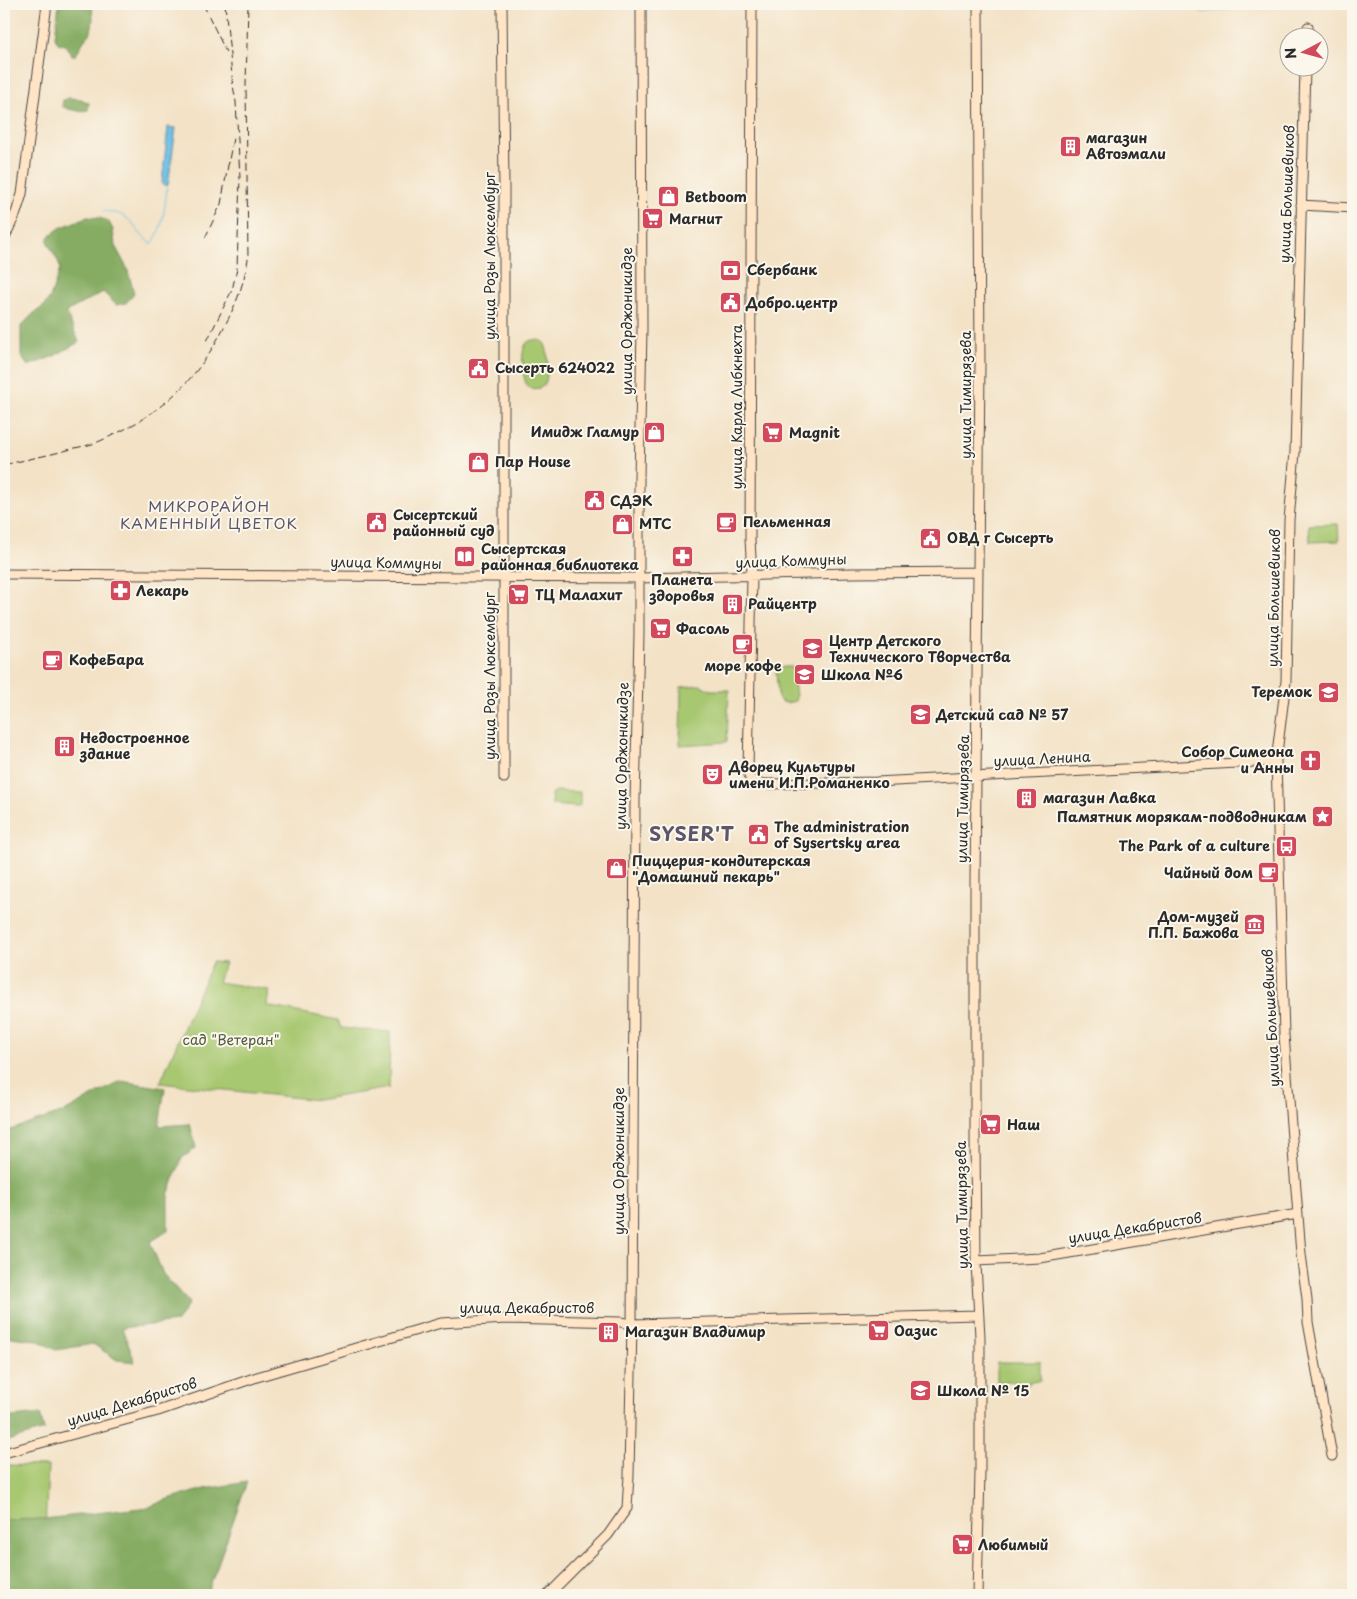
<svg xmlns="http://www.w3.org/2000/svg" width="1357" height="1599" viewBox="0 0 1357 1599" font-family="'Playpen Sans',sans-serif">
	<style>
		.green { fill: #a7c76f; stroke: #69794d }
		.forest { fill: #85ac62; stroke: #586c46 }
		.water { fill: #69bee5; stroke: #4a7488 }
		.lines { fill: none; stroke-linecap: round; stroke-linejoin: round }
		.stream { stroke: #69bee5; stroke-width: 1 }
		.secondary-casing { stroke: #494642; stroke-width: 11 }
		.secondary { stroke: #ffe4c6; stroke-width: 9 }
		.rail { stroke: #2b2b2b; stroke-width: 1; stroke-dasharray: 8 4; stroke-linecap: butt }
		.labels { text-anchor: middle; stroke-width: 4; stroke-linejoin: round; paint-order: stroke }
		.poi-label { font-size: 14px; font-weight: bold; fill: #2b2b2b; stroke: #fbf7ec; text-anchor: start }
		.street-label { font-size: 14px; fill: #2b2b2b; stroke: #fbf7ec }
		.park-label { font-size: 14px; fill: #505a3f; stroke: #fbf7ec }
		.neighbourhood-label { font-size: 15px; letter-spacing: 1px; fill: #5b5669; stroke: #fbf7ec }
		.district-label { font-size: 19px; font-weight: bold; letter-spacing: 1px; fill: #5b5669; stroke: #fbf7ec }
	</style>
	<rect width="100%" height="100%" fill="#fbf7ec"/>
	<filter id="ink" filterUnits="userSpaceOnUse"><feTurbulence type="fractalNoise" baseFrequency=".02" numOctaves="2"/><feDisplacementMap in="SourceGraphic" scale="10" xChannelSelector="R" yChannelSelector="G"/><feConvolveMatrix kernelMatrix="1 2 1 2 8 2 1 2 1" color-interpolation-filters="sRGB"/></filter>
	<filter id="wash" filterUnits="userSpaceOnUse"><feTurbulence type="fractalNoise" baseFrequency=".0096" numOctaves="4" result="noise"/><feDisplacementMap in="SourceGraphic" scale="20" xChannelSelector="R" yChannelSelector="G"/><feGaussianBlur stdDeviation="1.12" result="paint"/><feColorMatrix in="noise" values="0 0 0 0 0 0 0 0 0 0 0 0 0 0 0 0 0 1.4 0 .05"/><feComposite in="paint" operator="in"/></filter>
	<g filter="url(#wash)">
		<rect width="100%" height="100%" fill="#f3e2c6"/>
		<path class="green" d="M533,340C537,340 541,340 544,343C549,347 549,380 544,385C541,389 534,389 529,388C522,382 520,352 526,344C528,341 529,341 533,340Z
			M1338,524L1339,541L1310,542L1309,525Z
			M784,667H792L793,669L796,697L795,701L786,703L780,701L778,698L776,671L777,669Z
			M701,685L710,690H729L727,742L680,745L681,687Z
			M557,791L580,792V805L577,807L552,805L551,794Z
			M212,962L225,963L218,982L269,990L267,1006L338,1020L341,1028L390,1032L389,1088L317,1100L160,1083Z
			M997,1362H1040V1381L1029,1382L1028,1385H1017V1382H997Z
			M4,1465L48,1466L45,1530L4,1595Z"/>
		<path class="forest" d="M59,4H92L93,19L91,32L83,42L76,55H72L65,45L58,43L55,37Z
			M69,98L81,99L89,103L88,110C81,112 68,110 62,106L63,100Z
			M87,217L100,218L109,222L113,230L115,246L127,268L134,293L126,303L116,305L103,292L66,312L79,342L54,356L28,366L21,356V326L34,313L43,307L50,298L58,275L60,268L58,261L48,243V237L60,228Z
			M121,1081L165,1088L159,1126L190,1124L196,1148L182,1158L168,1195V1231L150,1242L163,1274L189,1303L177,1322L122,1328L135,1362L117,1360L93,1344L56,1350L37,1340L10,1337L4,1348V1132L64,1112Z
			M40,1414L44,1430L4,1442V1418Z
			M247,1482L207,1595H4V1520L44,1519L149,1507L168,1499L205,1489Z"/>
		<path class="water" d="M168,127L176,128L168,185L165,186L162,183Z"/>
		<g class="lines">
			<path class="stream" d="M1200,13L1268,4
				M103,211C138,214 129,229 152,244C164,227 165,206 167,186"/>
		</g>
	</g>
	<g filter="url(#ink)">
		<g class="lines">
			<defs>
				<path id="secondary" d="M502,4L504,188V778
					M752,4L750,539L752,576L748,771L750,779L757,783L767,784L876,782L1276,761
					M1307,38L1308,27
					M1305,68L1295,452L1289,520L1286,681L1276,761L1284,1035L1301,1254L1307,1299L1308,1322L1332,1456
					M1301,205L1353,208
					M4,239L16,213L22,194L47,4
					M4,574L639,578L852,573L978,572
					M976,1261L1040,1258L1298,1214
					M4,1453L158,1411L257,1377L441,1323L506,1319L620,1322L632,1324L978,1315
					M548,1595L608,1535L627,1508L629,1475L632,1324L635,802L639,634V478L642,329L641,4
					M977,1595L980,1472V1337L976,1263L975,1135V882L980,365L978,4"/>
			</defs>
			<use href="#secondary" class="secondary-casing"/>
			<use href="#secondary" class="secondary"/>
			<path class="rail" d="M203,4L226,52
				M225,4L233,86
				M205,238L221,204L233,138
				M207,341L232,290L237,269L240,178L236,102L232,80
				M4,465C27,459 51,455 75,448C83,446 92,445 100,441C158,416 196,383 224,327C236,305 244,284 248,259L246,85L248,4"/>
		</g>
	</g>
	<defs>
		<symbol id="building-square" viewBox="-11 -11 22 22"><rect x="-9" y="-9" width="18" height="18" rx="4" fill="#d1495b" stroke="#fbf7ec"/><path d="M-4-6H4V6H1V3H-1V6H-4ZM-2.5-4.3h1.7v1.8h-1.7ZM.8-4.3h1.7v1.8H.8ZM-2.5-1h1.7V.8h-1.7ZM.8-1h1.7V.8H.8Z" fill="#fff"/></symbol>
		<symbol id="shop-square" viewBox="-11 -11 22 22"><rect x="-9" y="-9" width="18" height="18" rx="4" fill="#d1495b" stroke="#fbf7ec"/><path d="M-5-2.5h2.3a2.7 3.5 0 0 1 5.4 0H5L5.5 6h-11ZM-1.5-2.5h3a1.5 2.3 0 0 0-3 0Z" fill="#fff"/></symbol>
		<symbol id="supermarket-square" viewBox="-11 -11 22 22"><rect x="-9" y="-9" width="18" height="18" rx="4" fill="#d1495b" stroke="#fbf7ec"/><path d="M-6-5.5h2.5l.6 2H6L4.5 2H-2.5L-4.4-4H-6ZM-1.5 3.2a1.3 1.3 0 1 0 .1 0ZM3 3.2a1.3 1.3 0 1 0 .1 0Z" fill="#fff"/></symbol>
		<symbol id="bank-square" viewBox="-11 -11 22 22"><rect x="-9" y="-9" width="18" height="18" rx="4" fill="#d1495b" stroke="#fbf7ec"/><path d="M-6-4H6V4H-6ZM0-2.3a2.3 2.3 0 1 0 0 4.6a2.3 2.3 0 1 0 0-4.6Z" fill="#fff"/></symbol>
		<symbol id="civic-square" viewBox="-11 -11 22 22"><rect x="-9" y="-9" width="18" height="18" rx="4" fill="#d1495b" stroke="#fbf7ec"/><path d="M-.6-6.5H3V-4.5H.6V-3L4-1V1h2V6H-6V1h2V-1L-.6-3ZM-1.2 2.5V6h2.4V2.5Z" fill="#fff"/></symbol>
		<symbol id="cafe-square" viewBox="-11 -11 22 22"><rect x="-9" y="-9" width="18" height="18" rx="4" fill="#d1495b" stroke="#fbf7ec"/><path d="M-5.5-4.5H6V0H3Q3 3.5 0 3.5H-2.5Q-5.5 3.5-5.5 0ZM3-3.2v2h1.7v-2ZM-6 4.5H4V6H-6Z" fill="#fff"/></symbol>
		<symbol id="library-square" viewBox="-11 -11 22 22"><rect x="-9" y="-9" width="18" height="18" rx="4" fill="#d1495b" stroke="#fbf7ec"/><path d="M-6-4Q-3-5.5-.7-3.5V5Q-3 3-6 4ZM6-4Q3-5.5 .7-3.5V5Q3 3 6 4Z" fill="#fff"/></symbol>
		<symbol id="pharmacy-square" viewBox="-11 -11 22 22"><rect x="-9" y="-9" width="18" height="18" rx="4" fill="#d1495b" stroke="#fbf7ec"/><path d="M-2-6h4v4h4v4h-4v4h-4v-4h-4v-4h4Z" fill="#fff"/></symbol>
		<symbol id="school-square" viewBox="-11 -11 22 22"><rect x="-9" y="-9" width="18" height="18" rx="4" fill="#d1495b" stroke="#fbf7ec"/><path d="M0-5L7-2L0 1L-7-2ZM-4 1L0 2.5L4 1V4Q0 6-4 4Z" fill="#fff"/></symbol>
		<symbol id="church-square" viewBox="-11 -11 22 22"><rect x="-9" y="-9" width="18" height="18" rx="4" fill="#d1495b" stroke="#fbf7ec"/><path d="M-1.2-6h2.4v3.5h3.3v2.4h-3.3V6h-2.4V-.1h-3.3v-2.4h3.3Z" fill="#fff"/></symbol>
		<symbol id="theatre-square" viewBox="-11 -11 22 22"><rect x="-9" y="-9" width="18" height="18" rx="4" fill="#d1495b" stroke="#fbf7ec"/><path d="M-5-5.5Q0-4 5-5.5V0Q5 5 0 6Q-5 5-5 0ZM-3.3-2.5H-1v1.5H-3.3ZM1-2.5H3.3v1.5H1ZM-2.8 1Q0 5.5 2.8 1Z" fill="#fff"/></symbol>
		<symbol id="sight-square" viewBox="-11 -11 22 22"><rect x="-9" y="-9" width="18" height="18" rx="4" fill="#d1495b" stroke="#fbf7ec"/><path d="M0-6L1.8-2.2L6-1.7L2.9 1.2L3.7 5.4L0 3.3L-3.7 5.4L-2.9 1.2L-6-1.7L-1.8-2.2Z" fill="#fff"/></symbol>
		<symbol id="bus-square" viewBox="-11 -11 22 22"><rect x="-9" y="-9" width="18" height="18" rx="4" fill="#d1495b" stroke="#fbf7ec"/><path d="M-5-6H5V4H4V6H2V4H-2V6H-4V4H-5ZM-3.5-4V0h7V-4ZM-3.5 1.2v1.5H-2V1.2ZM2 1.2v1.5H3.5V1.2Z" fill="#fff"/></symbol>
		<symbol id="museum-square" viewBox="-11 -11 22 22"><rect x="-9" y="-9" width="18" height="18" rx="4" fill="#d1495b" stroke="#fbf7ec"/><path d="M0-6L6-3V-2H-6V-3ZM-5-1h2V3h-2ZM-1-1h2V3h-2ZM3-1h2V3H3ZM-6 4H6V6H-6Z" fill="#fff"/></symbol>
	</defs>
	<g fill-rule="evenodd">
		<use href="#building-square" x="1058" y="134" width="25" height="25"/>
		<use href="#shop-square" x="656" y="184" width="25" height="25"/>
		<use href="#supermarket-square" x="640" y="206" width="25" height="25"/>
		<use href="#bank-square" x="718" y="258" width="25" height="25"/>
		<use href="#civic-square" x="718" y="290" width="25" height="25"/>
		<use href="#civic-square" x="466" y="356" width="25" height="25"/>
		<use href="#shop-square" x="642" y="420" width="25" height="25"/>
		<use href="#supermarket-square" x="760" y="420" width="25" height="25"/>
		<use href="#shop-square" x="466" y="450" width="25" height="25"/>
		<use href="#civic-square" x="582" y="488" width="25" height="25"/>
		<use href="#cafe-square" x="714" y="510" width="25" height="25"/>
		<use href="#civic-square" x="364" y="510" width="25" height="25"/>
		<use href="#shop-square" x="610" y="512" width="25" height="25"/>
		<use href="#civic-square" x="918" y="526" width="25" height="25"/>
		<use href="#library-square" x="452" y="544" width="25" height="25"/>
		<use href="#pharmacy-square" x="670" y="544" width="25" height="25"/>
		<use href="#pharmacy-square" x="108" y="578" width="25" height="25"/>
		<use href="#supermarket-square" x="506" y="582" width="25" height="25"/>
		<use href="#building-square" x="720" y="592" width="25" height="25"/>
		<use href="#supermarket-square" x="648" y="616" width="25" height="25"/>
		<use href="#cafe-square" x="730" y="632" width="25" height="25"/>
		<use href="#school-square" x="800" y="636" width="25" height="25"/>
		<use href="#cafe-square" x="40" y="648" width="25" height="25"/>
		<use href="#school-square" x="792" y="662" width="25" height="25"/>
		<use href="#school-square" x="1316" y="680" width="25" height="25"/>
		<use href="#school-square" x="908" y="702" width="25" height="25"/>
		<use href="#building-square" x="52" y="734" width="25" height="25"/>
		<use href="#church-square" x="1298" y="748" width="25" height="25"/>
		<use href="#theatre-square" x="700" y="762" width="25" height="25"/>
		<use href="#building-square" x="1014" y="786" width="25" height="25"/>
		<use href="#sight-square" x="1310" y="804" width="25" height="25"/>
		<use href="#civic-square" x="746" y="822" width="25" height="25"/>
		<use href="#bus-square" x="1274" y="834" width="25" height="25"/>
		<use href="#shop-square" x="604" y="856" width="25" height="25"/>
		<use href="#cafe-square" x="1256" y="860" width="25" height="25"/>
		<use href="#museum-square" x="1242" y="912" width="25" height="25"/>
		<use href="#supermarket-square" x="978" y="1112" width="25" height="25"/>
		<use href="#supermarket-square" x="866" y="1318" width="25" height="25"/>
		<use href="#building-square" x="596" y="1320" width="25" height="25"/>
		<use href="#school-square" x="908" y="1378" width="25" height="25"/>
		<use href="#supermarket-square" x="950" y="1532" width="25" height="25"/>
	</g>
	<g class="labels">
		<g class="poi-label">
			<text x="1086" y="143">магазин<tspan x="1086" dy="16">Автоэмали</tspan></text>
			<text x="685" y="202">Betboom</text>
			<text x="669" y="224">Магнит</text>
			<text x="747" y="275">Сбербанк</text>
			<text x="746" y="308">Добро.центр</text>
			<text x="495" y="373">Сысерть 624022</text>
			<text x="639" y="437" text-anchor="end">Имидж Гламур</text>
			<text x="789" y="438">Magnit</text>
			<text x="495" y="467">Пар House</text>
			<text x="610" y="506">СДЭК</text>
			<text x="393" y="520">Сысертский<tspan x="393" dy="16">районный суд</tspan></text>
			<text x="743" y="527">Пельменная</text>
			<text x="639" y="529">МТС</text>
			<text x="947" y="543">ОВД г Сысерть</text>
			<text x="481" y="554">Сысертская<tspan x="481" dy="16">районная библиотека</tspan></text>
			<text x="682" y="585" text-anchor="middle">Планета<tspan x="682" dy="16">здоровья</tspan></text>
			<text x="136" y="596">Лекарь</text>
			<text x="535" y="600">ТЦ Малахит</text>
			<text x="748" y="609">Райцентр</text>
			<text x="676" y="634">Фасоль</text>
			<text x="829" y="646">Центр Детского<tspan x="829" dy="16">Технического Творчества</tspan></text>
			<text x="69" y="665">КофеБара</text>
			<text x="743" y="671" text-anchor="middle">море кофе</text>
			<text x="821" y="680">Школа №6</text>
			<text x="1312" y="697" text-anchor="end">Теремок</text>
			<text x="936" y="720">Детский сад № 57</text>
			<text x="80" y="743">Недостроенное<tspan x="80" dy="16">здание</tspan></text>
			<text x="1294" y="757" text-anchor="end">Собор Симеона<tspan x="1294" dy="16">и Анны</tspan></text>
			<text x="729" y="772">Дворец Культуры<tspan x="729" dy="16">имени И.П.Романенко</tspan></text>
			<text x="1043" y="803">магазин Лавка</text>
			<text x="1307" y="822" text-anchor="end">Памятник морякам-подводникам</text>
			<text x="774" y="832">The administration<tspan x="774" dy="16">of Sysertsky area</tspan></text>
			<text x="1270" y="851" text-anchor="end">The Park of a culture</text>
			<text x="632" y="866">Пиццерия-кондитерская<tspan x="632" dy="16">"Домашний пекарь"</tspan></text>
			<text x="1253" y="878" text-anchor="end">Чайный дом</text>
			<text x="1239" y="922" text-anchor="end">Дом-музей<tspan x="1239" dy="16">П.П. Бажова</tspan></text>
			<text x="1007" y="1130">Наш</text>
			<text x="894" y="1336">Оазис</text>
			<text x="625" y="1337">Магазин Владимир</text>
			<text x="937" y="1396">Школа № 15</text>
			<text x="978" y="1550">Любимый</text>
		</g>
		<g class="street-label">
			<text transform="translate(1287 194) rotate(-88)" y="5">улица Большевиков</text>
			<text transform="translate(490 256) rotate(-90)" y="5">улица Розы Люксембург</text>
			<text transform="translate(627 321) rotate(-90)" y="5">улица Орджоникидзе</text>
			<text transform="translate(966 395) rotate(-90)" y="5">улица Тимирязева</text>
			<text transform="translate(737 407) rotate(-90)" y="5">улица Карла Либкнехта</text>
			<text transform="translate(791 561) rotate(-2)" y="5">улица Коммуны</text>
			<text transform="translate(386 563) rotate(1)" y="5">улица Коммуны</text>
			<text transform="translate(1274 598) rotate(-89)" y="5">улица Большевиков</text>
			<text transform="translate(490 676) rotate(-90)" y="5">улица Розы Люксембург</text>
			<text transform="translate(622 756) rotate(-89)" y="5">улица Орджоникидзе</text>
			<text transform="translate(1042 759) rotate(-3)" y="5">улица Ленина</text>
			<text transform="translate(963 799) rotate(-89)" y="5">улица Тимирязева</text>
			<text transform="translate(1271 1018) rotate(-93)" y="5">улица Большевиков</text>
			<text transform="translate(619 1161) rotate(-90)" y="5">улица Орджоникидзе</text>
			<text transform="translate(962 1205) rotate(-91)" y="5">улица Тимирязева</text>
			<text transform="translate(1135 1228) rotate(-9)" y="5">улица Декабристов</text>
			<text x="527" y="1313">улица Декабристов</text>
			<text transform="translate(132 1402) rotate(-17)" y="5">улица Декабристов</text>
		</g>
		<g class="park-label">
			<text x="231" y="1045">сад "Ветеран"</text>
		</g>
		<g class="neighbourhood-label">
			<text x="209" y="512">МИКРОРАЙОН<tspan x="209" dy="17">КАМЕННЫЙ ЦВЕТОК</tspan></text>
		</g>
		<g class="district-label">
			<text x="692" y="841">SYSER'T</text>
		</g>
	</g>
	<rect width="1357" height="1599" fill="none" stroke="#fbf7ec" stroke-width="20"/>
	<g transform="translate(1304 52) rotate(264)"><circle r="24" fill="#fbf7ec" stroke="#a8a59f"/>
	<path d="M0-4L9 19L0 12L-9 19Z" fill="#d1495b"/>
	<text y="-8" font-size="14" font-weight="bold" text-anchor="middle" fill="#2b2b2b">N</text>
	</g>
</svg>
